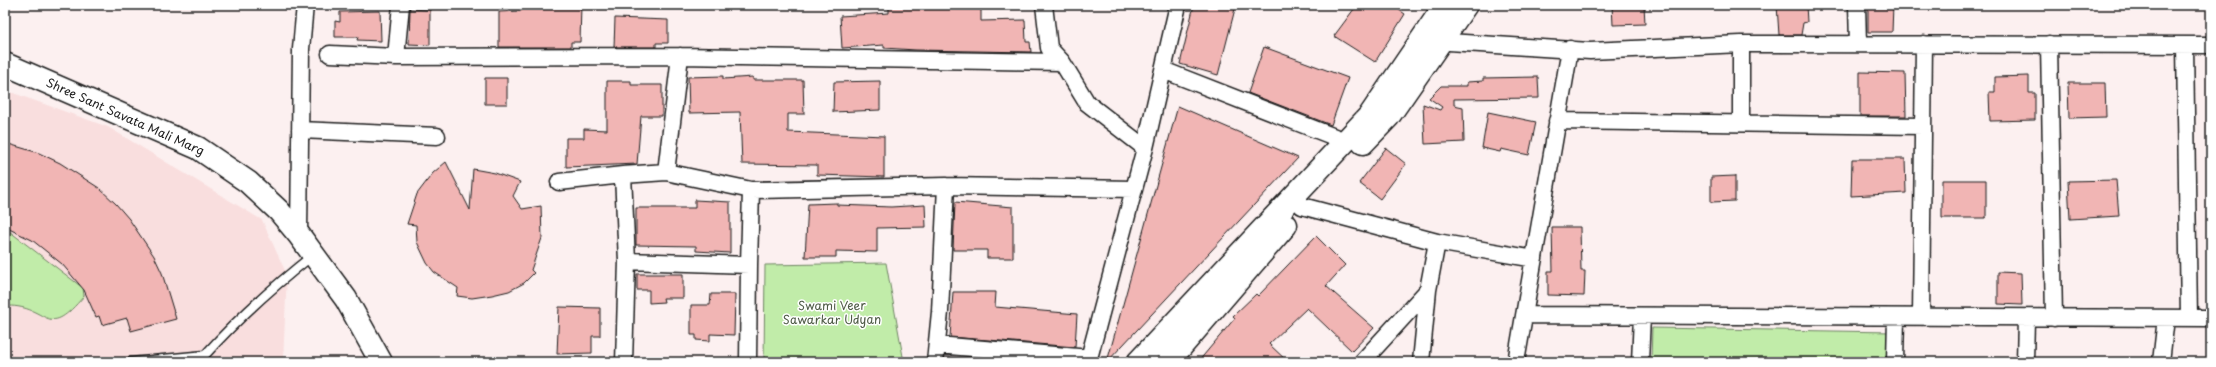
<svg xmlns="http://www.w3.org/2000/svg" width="2216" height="367" viewBox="0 0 2216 367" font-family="'Playpen Sans',sans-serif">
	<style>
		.built { fill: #f9dede }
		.green { fill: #c1eca9; stroke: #6e8462 }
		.building { fill: #f1b5b4; stroke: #1c1c1c }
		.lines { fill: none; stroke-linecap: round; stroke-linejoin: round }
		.lane-casing { stroke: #1c1c1c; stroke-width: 11 }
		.street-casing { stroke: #1c1c1c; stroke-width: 19 }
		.secondary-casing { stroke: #1c1c1c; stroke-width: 25 }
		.primary-casing { stroke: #1c1c1c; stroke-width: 25 }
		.lane { stroke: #fff; stroke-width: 8 }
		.street { stroke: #fff; stroke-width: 16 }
		.secondary { stroke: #fff; stroke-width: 22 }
		.primary { stroke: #fff; stroke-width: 22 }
		.labels { text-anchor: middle; stroke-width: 3; stroke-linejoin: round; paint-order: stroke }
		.street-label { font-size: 12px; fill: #1c1c1c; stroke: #fff }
		.park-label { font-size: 12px; fill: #4e5a46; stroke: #fff }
	</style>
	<rect width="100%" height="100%" fill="#fcf0f0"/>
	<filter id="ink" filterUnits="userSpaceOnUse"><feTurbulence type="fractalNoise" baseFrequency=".025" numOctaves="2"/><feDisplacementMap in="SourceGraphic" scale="8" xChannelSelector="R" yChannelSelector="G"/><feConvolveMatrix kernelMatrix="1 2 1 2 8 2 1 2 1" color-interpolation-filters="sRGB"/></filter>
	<g filter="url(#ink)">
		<path class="built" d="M5,90L108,127L262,220L287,275L283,362H5Z"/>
		<path class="green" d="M5,228L83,288L84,296C46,341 51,308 11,306L5,310Z
			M886,263L904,362H764L765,265Z
			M1652,328L1892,332L1889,362H1651Z"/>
		<path class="building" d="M521,5H581L580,42H571V47H499V12L521,11Z
			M889,5H981V21L1025,20L1026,42H1030L1031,52L916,50L884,48V45L842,48L840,16L889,13Z
			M1194,5H1236L1218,75L1180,64Z
			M1357,5H1392L1405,14L1375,62L1334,36Z
			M1612,5H1644L1645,24L1613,25Z
			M1777,5H1806L1807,22L1803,23L1801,35H1779Z
			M1868,5H1893L1892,32H1868Z
			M410,9L430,10V45L409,44Z
			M380,11L381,41L357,40L358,37H335V21L340,22V12Z
			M615,18L668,20V43H656V47H614Z
			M1264,47L1348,78L1331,125L1248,93Z
			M1860,72L1905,73L1906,116H1860Z
			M723,76V79L753,77V80H803L804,114H788V132L884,136V177L817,175V165L742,164L740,112L689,113L688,77Z
			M2029,76V93H2035V120L1990,121L1989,92H1995V77Z
			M1538,77L1539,98L1454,99V105L1463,107L1464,142L1425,144L1423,104L1440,110L1442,107L1429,98L1441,86H1467V82L1483,81V78Z
			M485,78H507V104H485Z
			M607,81H631V85H662V116H641L637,164L566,167V138H584V129L607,130Z
			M880,81V110L833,112L834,82Z
			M2068,83H2105L2106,117L2069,118Z
			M1178,106L1298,158L1107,362Z
			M1488,112L1536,122L1529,155L1501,149L1500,152L1482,148Z
			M5,143L39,153L60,163L99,188L116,204L129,219L154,256L162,273L176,319L131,331L127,318L102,325L99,316L96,317L84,290L62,264L32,240L5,227Z
			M1386,148L1406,164L1380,199L1359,183Z
			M1852,159H1905L1906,193L1851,196Z
			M446,162L470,210L473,169L495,173L520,182L513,196L522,209L541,206L542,238L531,270L534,273L524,283L509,291L492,295L472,298L457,296L458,288L434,272L427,263L417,242L416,225L407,224L417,194L433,173Z
			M1735,176V201L1711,202V177Z
			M1942,180H1986V218H1942Z
			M2116,180L2119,216L2070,219L2068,181Z
			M695,200L730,202V253L696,251V246L636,245V208H695Z
			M955,202L1013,207V258H987V250H953Z
			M837,203V205L891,207L925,205L926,227L877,228V252L836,251V257H805L808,204Z
			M1552,227H1580L1581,271H1585L1584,296L1548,295V271H1553Z
			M1316,236L1345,265L1326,286L1374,328L1352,351L1307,308L1269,344L1288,362H1198L1235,318L1233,316L1256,294L1258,296Z
			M1998,272L2021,273L2022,305L1998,304Z
			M637,274H683V298H663L664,302L649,303V290H637Z
			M953,292H996L995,307L1077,314L1075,347L950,337Z
			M711,294H735L734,335L710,334V341L696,340V335H691V305H710Z
			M559,307L600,308V336H592V353L557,354Z"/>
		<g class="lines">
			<defs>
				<path id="lane" d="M131,362L205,355C238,318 274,286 313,255"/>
				<path id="street" d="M1044,5L1049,48L1062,62L1087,103L1145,148
					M1857,5L1858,44
					M1433,41L1590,51L1741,44L2211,45
					M1741,44V123
					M2049,44L2054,318
					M2185,45L2189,318
					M330,54L396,57L680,56L1062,62
					M680,56L666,172L751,190L946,186L1134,189
					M396,57L401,5
					M1163,70L1345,141
					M1557,121L1923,126
					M300,130L437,136
					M666,172L623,175L627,261L749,265L748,362
					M559,182L623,175
					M1302,206L1437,242L1428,290L1362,362
					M299,235L301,49L305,5
					M1437,242L1534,259
					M749,265L751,190
					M1524,315L2211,318
					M1921,317L1924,44
					M937,345L1090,358
					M624,362L627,261
					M935,362L940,312L946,186
					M1088,362L1145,148L1178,5
					M1421,362L1428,290
					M1516,362L1570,49
					M1640,362L1642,316
					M1895,362L1896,317
					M2025,362L2026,318
					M2161,362L2166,318"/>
				<path id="secondary" d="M1363,143L1389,116L1466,5
					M1138,362L1370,115L1445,5
					M1168,362L1286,225"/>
				<path id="primary" d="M5,64L198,148L248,182L279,211L299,235L346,299L381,362"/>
			</defs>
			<use href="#lane" class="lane-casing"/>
			<use href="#street" class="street-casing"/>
			<use href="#secondary" class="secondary-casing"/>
			<use href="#primary" class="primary-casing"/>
			<use href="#lane" class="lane"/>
			<use href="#street" class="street"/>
			<use href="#secondary" class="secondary"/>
			<use href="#primary" class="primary"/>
		</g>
	</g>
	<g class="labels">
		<g class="street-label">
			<text transform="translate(125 117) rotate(24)" y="4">Shree Sant Savata Mali Marg</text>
		</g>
		<g class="park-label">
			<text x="832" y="310">Swami Veer<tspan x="832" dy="14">Sawarkar Udyan</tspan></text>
		</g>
	</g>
	<rect width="2216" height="367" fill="none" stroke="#fff" stroke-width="20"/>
	<rect x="10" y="10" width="2196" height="347" fill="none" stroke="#1c1c1c" stroke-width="1.5" filter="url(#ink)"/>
</svg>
